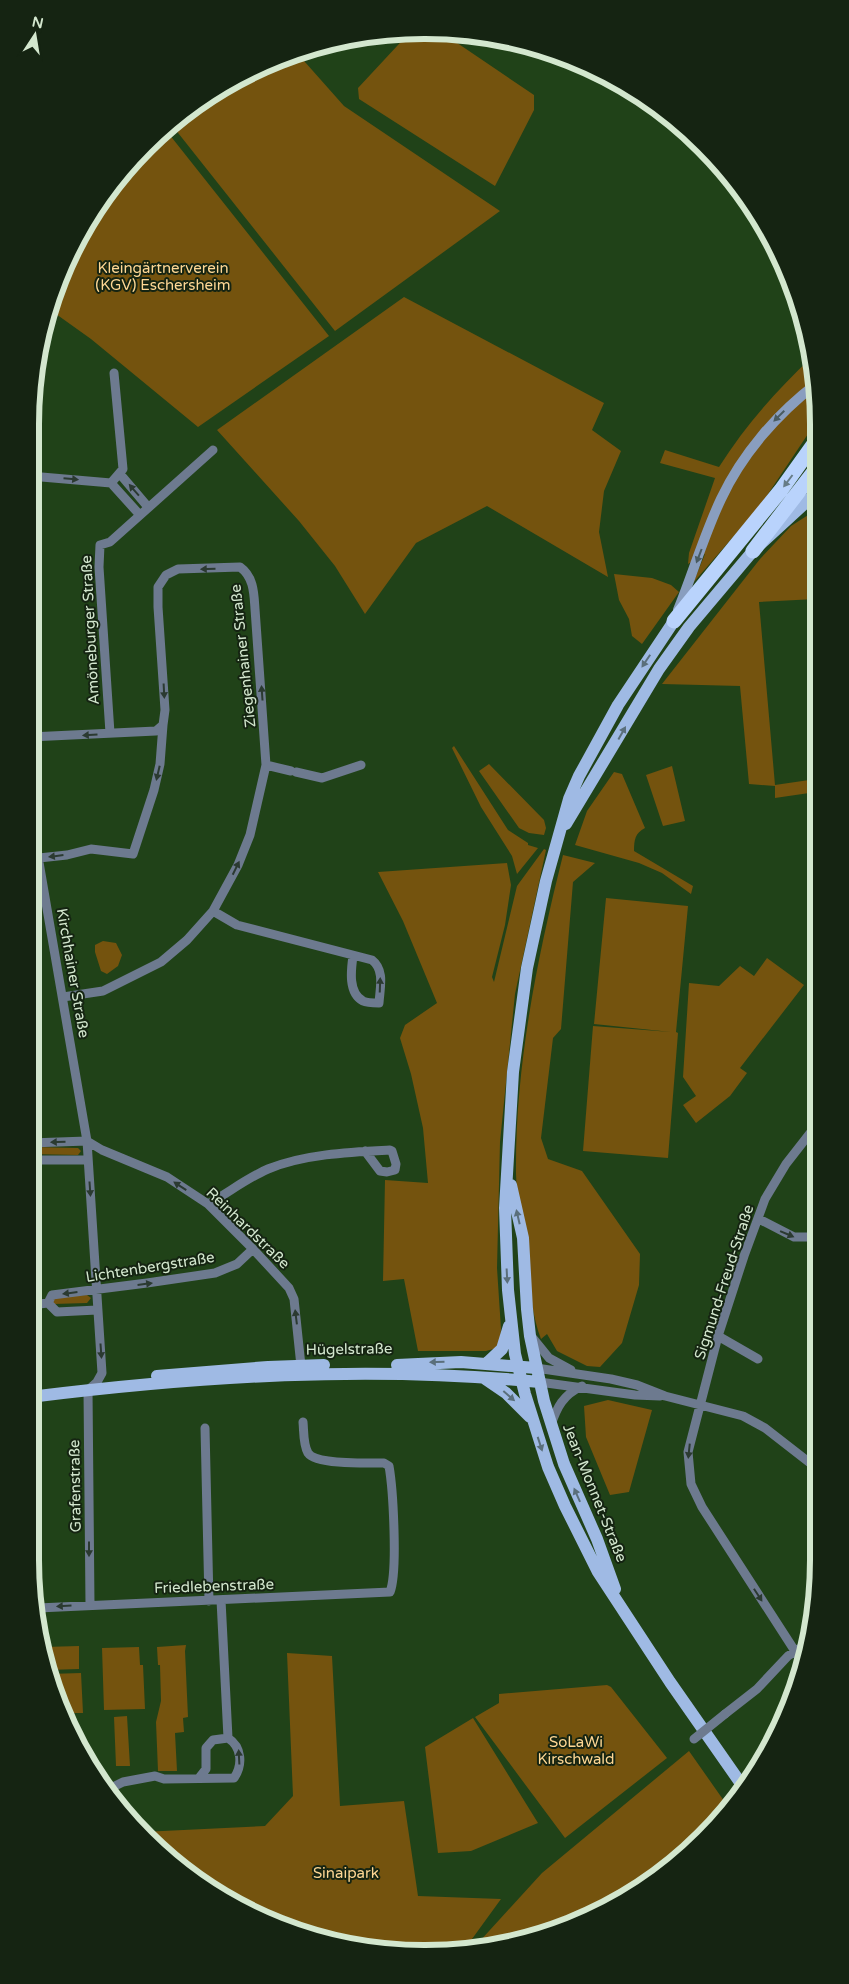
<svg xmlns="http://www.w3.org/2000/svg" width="849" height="1984" viewBox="0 0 849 1984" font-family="'Varela Round',sans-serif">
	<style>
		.green { fill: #74530e }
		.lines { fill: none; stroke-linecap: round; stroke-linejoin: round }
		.minor { stroke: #6d7a8f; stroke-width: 9 }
		.secondary { stroke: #899ebf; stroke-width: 10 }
		.primary { stroke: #9fbae4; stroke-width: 12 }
		.motorway { stroke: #b9d3fc; stroke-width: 15 }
		.minor-bridge { stroke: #6d7a8f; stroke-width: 9 }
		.oneway { fill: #495b60 }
		.oneway2 { fill: #2b3a31 }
		.oneway3 { fill: #677c87 }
		.oneway4 { fill: #5a6f7b }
		.labels { text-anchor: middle; stroke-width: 4; stroke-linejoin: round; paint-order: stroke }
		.park-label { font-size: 15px; fill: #fed794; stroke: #152412 }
		.street-label { font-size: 15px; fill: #d3e7ce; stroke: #152412 }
		.rim { fill: none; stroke: #d3e7ce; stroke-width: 6 }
	</style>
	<rect width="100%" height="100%" fill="#204218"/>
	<path class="green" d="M411,31L441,32L534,95V110L495,186L359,99L358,88Z
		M297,53L344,106L500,211L335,331L171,124L185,111L250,71Z
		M165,129L329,336L198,427L91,339L49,309L51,297L83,227L128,164Z
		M404,297L604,403L592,430L621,451L604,491L599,532L608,577L487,506L416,543L365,614L335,566L299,521L217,430Z
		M811,358L816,373V422L760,506L693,583L705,554L688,564L689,553L715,478L660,463L665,450L719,467C745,426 776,391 811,358Z
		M816,510V599L759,602L775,785L816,779V792L775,798V786L749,784L740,686L662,684L760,559L791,526Z
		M614,574L652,578L671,585L679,592L642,644L632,636L629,619L619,600Z
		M454,746L508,830L528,843V845L538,848L517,874L512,856L481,807L452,748Z
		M489,764L544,820L546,828L544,835L529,833L519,828L479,771Z
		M672,766L685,821L663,826L646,775Z
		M614,772L622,774L645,828C635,833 634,840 634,851L693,886L691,894L662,873L639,863L575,845L587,811Z
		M544,849L546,850L515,994L500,1142L497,1268L501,1329L500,1341L497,1348L486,1351H418L404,1279L383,1281L385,1180L428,1183L423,1128L411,1074L400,1038L405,1025L437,1003L403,921L378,872L507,863L511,885L505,925L492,977L494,982L517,886Z
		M563,855L595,863L573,882L561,1029L553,1038L541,1138L548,1159L582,1171L640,1254L639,1285L622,1343L600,1367L587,1366L557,1351L547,1334L541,1339C531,1313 530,1284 526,1257C522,1229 517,1202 516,1174C515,1066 537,959 563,855Z
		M606,898L688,906L676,1032L678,1033L668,1158L583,1151L593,1026L671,1032L594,1024Z
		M103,941L116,943L122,955L118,966L107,974L101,971L95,952V945Z
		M767,958L804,985L740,1068L747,1073L730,1096L696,1123L683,1105L696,1096L683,1077L689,983L719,986L740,966L754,976Z
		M30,1147L78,1148L81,1151L78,1155L30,1154Z
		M87,1295L91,1298L87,1303L53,1304V1299L55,1297Z
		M608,1400L652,1410L629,1492L610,1495L586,1437L584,1406Z
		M186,1645L185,1651L188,1717L183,1718L184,1732L175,1733L177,1771H158L156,1722L161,1701L160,1665H158L157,1647Z
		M79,1646V1669L48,1670L44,1647Z
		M139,1647L140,1665H143L145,1709L104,1710L102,1648Z
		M287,1653L332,1656L340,1806L404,1801L418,1896L501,1899L464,1950L348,1946L228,1901L142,1832L265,1826L293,1796Z
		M81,1673L83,1713H63L51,1687L49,1674Z
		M607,1685L611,1687L667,1758L565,1838L475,1717L499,1703V1694Z
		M127,1716L130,1766H116L114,1717Z
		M473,1718L538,1823L471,1851L438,1853L425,1747Z
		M689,1751L729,1808L721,1819L621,1901L551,1933L476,1951L479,1942L542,1873Z"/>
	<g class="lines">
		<path class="minor" d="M120,474L148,507
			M30,476L111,483
			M111,483L123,469L114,373
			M111,483L139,514
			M110,733L99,567L100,545L110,542L213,450
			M30,737L156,731L163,725L165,710L158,607V587L166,575L178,569L240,567C254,577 254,594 255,609L266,765L250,835L238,865L213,911L187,940L161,962L103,991L63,997
			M266,765L291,771
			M296,772L322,778L361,765
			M30,810L87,1141L102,1373L97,1382L88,1390L90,1605
			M39,858L67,855L91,849L133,854L154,790L160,764L163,725
			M213,911L237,925L372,960C385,970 380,988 379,1003C374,1003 367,1003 363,1001C348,993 351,970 353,956
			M30,1143L87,1141L102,1150L167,1177L208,1204L253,1249L289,1288L294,1299L301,1366
			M30,1160H88
			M208,1204C228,1193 247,1178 268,1169C304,1154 351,1152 390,1150L392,1151L396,1164L395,1170L387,1172L380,1171L365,1151
			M759,1219L794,1237H818
			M48,1303L52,1295L147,1283L215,1273L237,1264L253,1249
			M30,1305L48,1303L57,1312L97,1310
			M718,1336L758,1359
			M532,1337L549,1358L571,1370
			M536,1368L611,1379L637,1385L665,1396L743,1416L765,1428L819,1470
			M539,1382L635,1395L660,1396
			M551,1425C557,1407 563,1395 582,1386
			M205,1428L209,1601
			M221,1600L228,1738
			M38,1608L390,1592C398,1572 393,1489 389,1466L384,1463C369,1463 316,1465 308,1453C303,1444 304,1432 303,1422
			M802,1662L702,1507L691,1484L688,1452L718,1336L744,1256L765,1199L786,1164L818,1123
			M725,1714L757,1689L788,1656L805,1645
			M105,1787H113L123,1782L155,1776L164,1779L234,1778C243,1765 242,1747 228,1738L213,1740L206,1748V1769L199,1778"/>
		<path class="secondary" d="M678,610C693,573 704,535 721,499C742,454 777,414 816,384"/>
		<path class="primary" d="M674,621L618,705L579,776L569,799L546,881L527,968L513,1072L505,1208L508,1290L515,1354L525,1394L548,1467L565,1506L598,1572L670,1682L744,1788
			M566,824L659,669L689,627L753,551L816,493
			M511,1185L523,1238L527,1309L530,1336L544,1401L564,1464L597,1539L615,1589
			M486,1364L502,1349L509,1326
			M397,1365L461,1362L536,1368
			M157,1376L268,1367L324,1365
			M484,1378L506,1393L530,1417
			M30,1397C199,1376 370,1365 539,1382"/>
		<path class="motorway" d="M753,551L816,469
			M674,621L781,490L816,441"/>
		<path class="minor-bridge" d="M694,1739L725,1714"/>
	</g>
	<defs><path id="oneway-solid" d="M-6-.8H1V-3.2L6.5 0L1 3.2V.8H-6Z" transform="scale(1.25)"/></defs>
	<g class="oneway">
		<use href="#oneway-solid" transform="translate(779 416) rotate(135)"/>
		<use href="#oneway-solid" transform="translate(699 556) rotate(111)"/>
	</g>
	<g class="oneway2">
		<use href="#oneway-solid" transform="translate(71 479) rotate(5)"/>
		<use href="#oneway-solid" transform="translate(134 490) rotate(-131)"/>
		<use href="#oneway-solid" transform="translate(208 569) rotate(178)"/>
		<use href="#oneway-solid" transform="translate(164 691) rotate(87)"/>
		<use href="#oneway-solid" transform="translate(262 693) rotate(-94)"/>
		<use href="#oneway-solid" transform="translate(90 735) rotate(176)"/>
		<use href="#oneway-solid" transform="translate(158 773) rotate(103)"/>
		<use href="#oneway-solid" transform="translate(56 856) rotate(173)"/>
		<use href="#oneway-solid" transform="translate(236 868) rotate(-64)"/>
		<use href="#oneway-solid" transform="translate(380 985) rotate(-88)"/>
		<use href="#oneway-solid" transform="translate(58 1142) rotate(178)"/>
		<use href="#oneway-solid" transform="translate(180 1186) rotate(-147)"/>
		<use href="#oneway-solid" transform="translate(90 1189) rotate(86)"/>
		<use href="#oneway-solid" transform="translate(787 1234) rotate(23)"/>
		<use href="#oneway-solid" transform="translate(145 1284) rotate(-7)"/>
		<use href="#oneway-solid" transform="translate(70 1293) rotate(173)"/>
		<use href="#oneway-solid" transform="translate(296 1317) rotate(-97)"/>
		<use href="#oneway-solid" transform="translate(101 1351) rotate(86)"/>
		<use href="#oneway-solid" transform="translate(689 1451) rotate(96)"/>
		<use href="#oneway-solid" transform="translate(89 1549) rotate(90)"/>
		<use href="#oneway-solid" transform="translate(758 1595) rotate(57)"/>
		<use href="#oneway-solid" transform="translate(64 1606) rotate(177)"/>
		<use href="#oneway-solid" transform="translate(239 1757) rotate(-93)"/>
	</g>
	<use class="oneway3" href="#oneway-solid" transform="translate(788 481) rotate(127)"/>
	<g class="oneway4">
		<use href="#oneway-solid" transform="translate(646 661) rotate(124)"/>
		<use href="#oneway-solid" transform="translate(622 733) rotate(-61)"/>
		<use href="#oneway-solid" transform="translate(518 1217) rotate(-103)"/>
		<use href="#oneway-solid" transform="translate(507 1276) rotate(87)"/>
		<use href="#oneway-solid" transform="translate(437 1362) rotate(178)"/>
		<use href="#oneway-solid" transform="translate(509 1396) rotate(41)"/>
		<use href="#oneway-solid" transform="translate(540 1444) rotate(72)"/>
		<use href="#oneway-solid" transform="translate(577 1495) rotate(-114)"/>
	</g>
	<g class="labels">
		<g class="park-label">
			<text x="163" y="273">Kleingärtnerverein<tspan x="163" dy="17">(KGV) Eschersheim</tspan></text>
			<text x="576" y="1747">SoLaWi<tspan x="576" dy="17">Kirschwald</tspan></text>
			<text x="346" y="1878">Sinaipark</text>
		</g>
		<g class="street-label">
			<text transform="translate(90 630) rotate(-93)" y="5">Amöneburger Straße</text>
			<text transform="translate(243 656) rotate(-96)" y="5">Ziegenhainer Straße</text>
			<text transform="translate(73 973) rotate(80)" y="5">Kirchhainer Straße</text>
			<text transform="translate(248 1228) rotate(44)" y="5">Reinhardstraße</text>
			<text transform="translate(150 1267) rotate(-9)" y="5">Lichtenbergstraße</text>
			<text transform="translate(724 1282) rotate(-72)" y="5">Sigmund-Freud-Straße</text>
			<text transform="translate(349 1349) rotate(-1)" y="5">Hügelstraße</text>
			<text transform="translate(75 1486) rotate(-91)" y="5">Grafenstraße</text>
			<text transform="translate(595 1493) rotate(68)" y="5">Jean-Monnet-Straße</text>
			<text transform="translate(214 1586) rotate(-2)" y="5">Friedlebenstraße</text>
		</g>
	</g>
	<path d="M0 0H849V1984H0ZM424 39H425A385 385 0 0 1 810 424V1560A385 385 0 0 1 425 1945H424A385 385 0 0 1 39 1560V424A385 385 0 0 1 424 39Z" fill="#152412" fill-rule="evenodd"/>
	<path class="rim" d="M424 39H425A385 385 0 0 1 810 424V1560A385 385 0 0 1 425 1945H424A385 385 0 0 1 39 1560V424A385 385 0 0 1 424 39Z"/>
	<g transform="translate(35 35) rotate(12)" stroke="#152412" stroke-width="4" paint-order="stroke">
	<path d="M0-4L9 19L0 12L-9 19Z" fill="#d3e7ce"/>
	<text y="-8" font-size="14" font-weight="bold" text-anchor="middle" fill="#d3e7ce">N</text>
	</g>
</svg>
